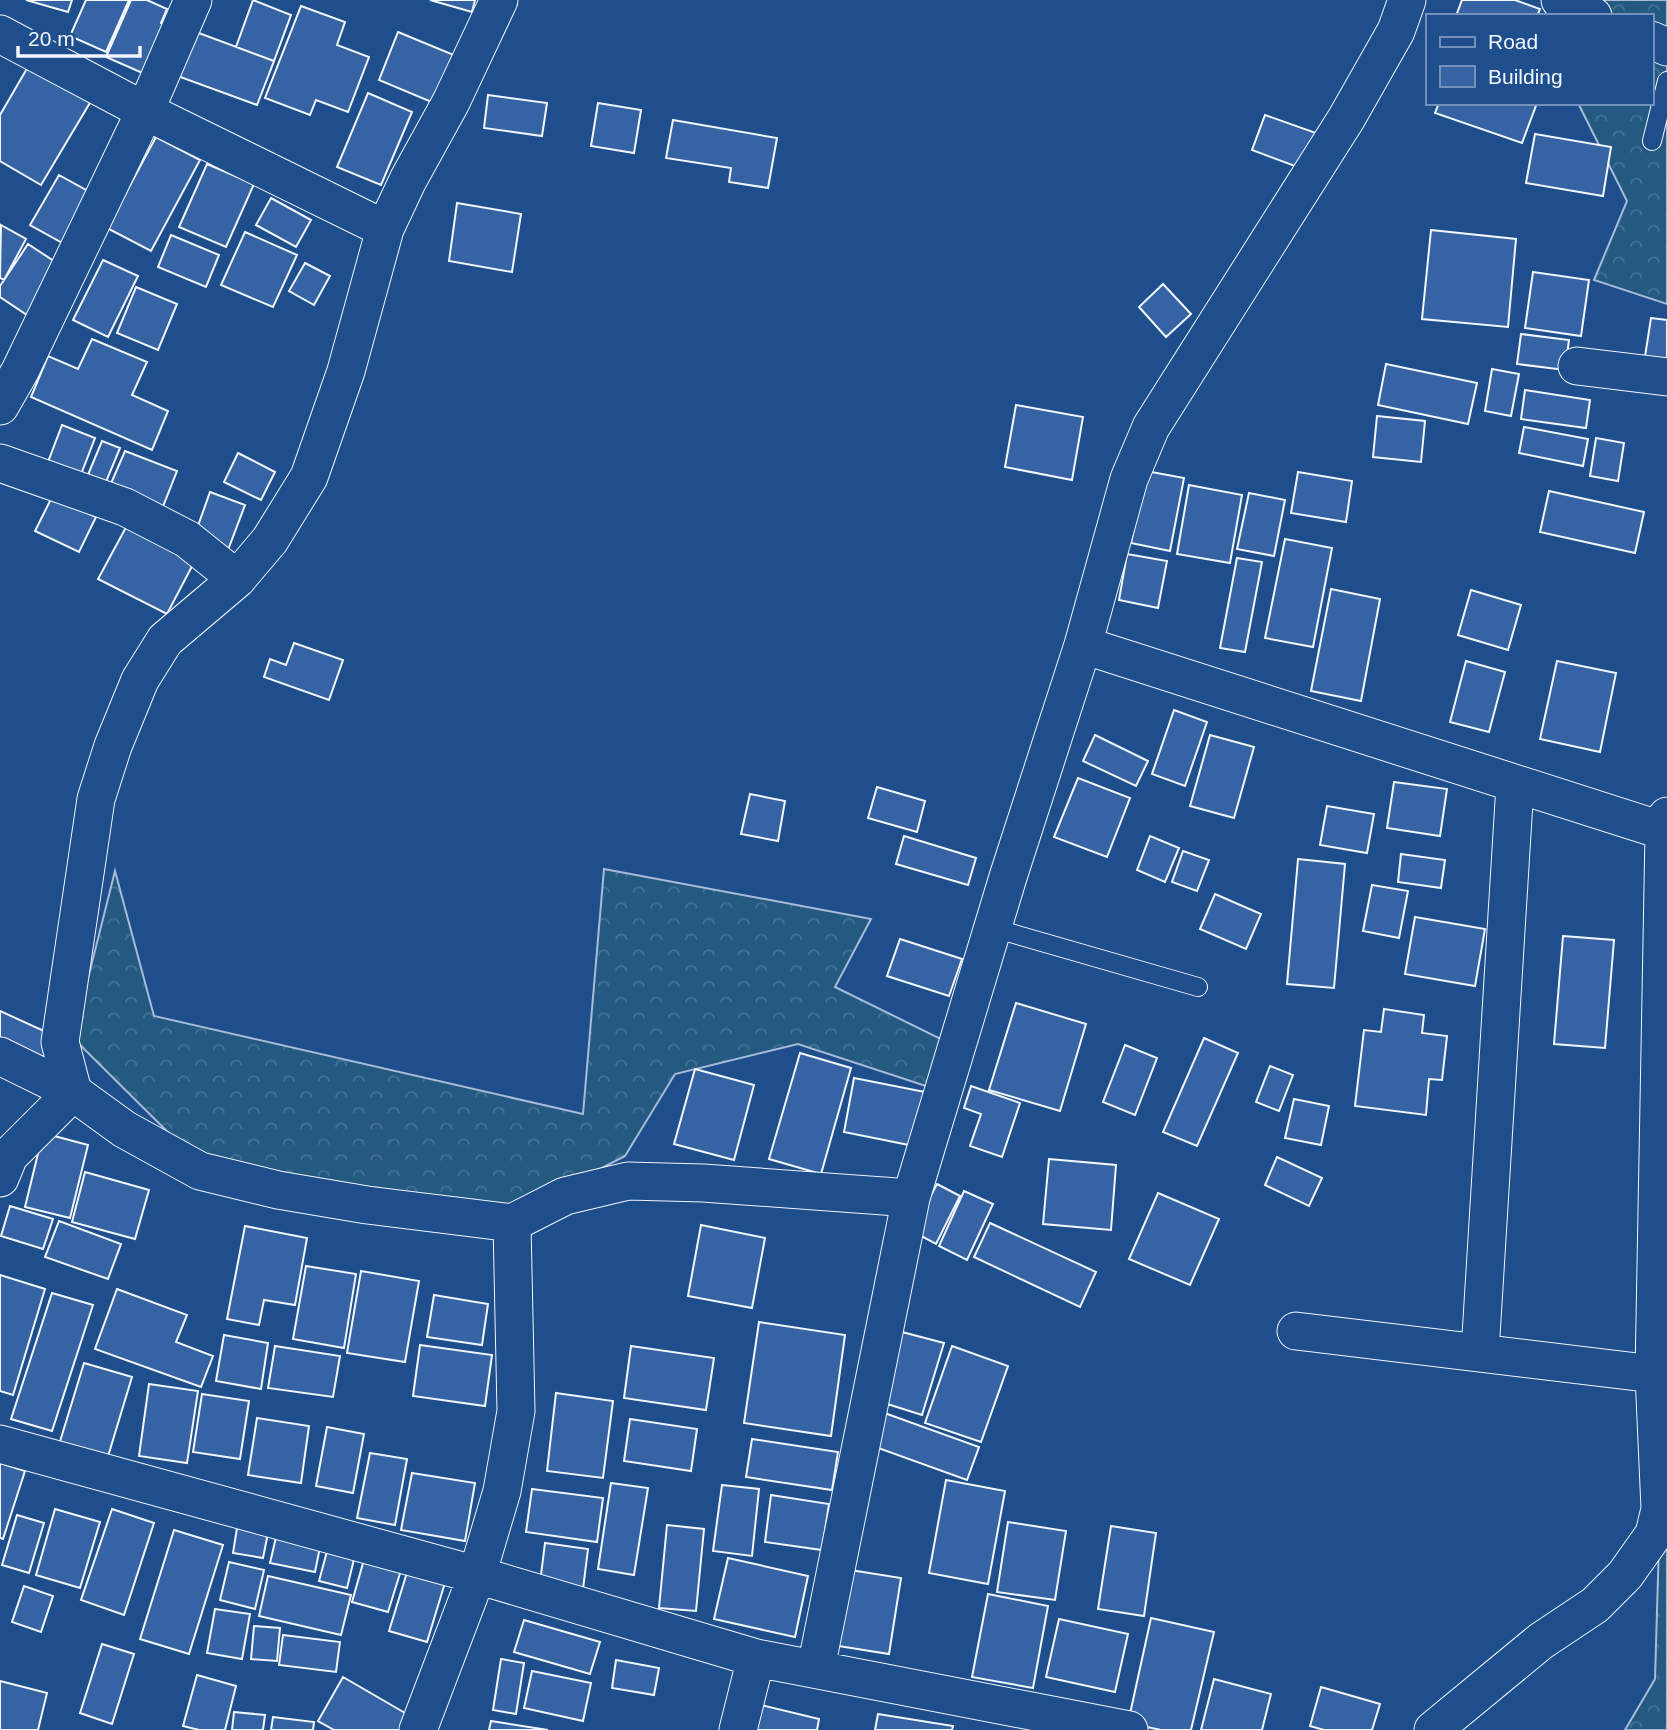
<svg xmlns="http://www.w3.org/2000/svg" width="1667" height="1730" viewBox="0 0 1667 1730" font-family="Arial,sans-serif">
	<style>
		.forest { fill: url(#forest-crowns); stroke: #a8bbd7; stroke-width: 2 }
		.building { fill: #3563a3; stroke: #f2f6ff; stroke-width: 2 }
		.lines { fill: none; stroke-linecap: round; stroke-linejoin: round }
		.lane-casing { stroke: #f2f6ff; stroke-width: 20 }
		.street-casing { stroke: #f2f6ff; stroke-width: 39 }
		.lane { stroke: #1f4e8c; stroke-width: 18 }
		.street { stroke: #1f4e8c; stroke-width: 37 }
	</style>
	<defs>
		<pattern id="forest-crowns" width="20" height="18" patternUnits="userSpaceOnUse" patternTransform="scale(1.75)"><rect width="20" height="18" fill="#245a82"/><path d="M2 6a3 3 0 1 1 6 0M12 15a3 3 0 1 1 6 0" fill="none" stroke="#447295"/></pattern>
	</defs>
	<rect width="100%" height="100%" fill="#1f4e8c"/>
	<path class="forest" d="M1542,0H1667V304L1594,280L1627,201L1578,103H1651V16H1547Z
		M604,869L871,919L835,987L949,1043L938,1090L798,1044L675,1074L625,1156L508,1217L203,1167L73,1038L115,871L154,1016L583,1114Z
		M1667,1504V1730H1625L1655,1679L1660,1509Z"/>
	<path class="building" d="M26,0H72L68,12Z
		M86,0H129L106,52L70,36Z
		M131,0H147L167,9L161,23L177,31L156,79L106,57Z
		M253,0L291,15L274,61L236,47Z
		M430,0H475L472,12Z
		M1462,0H1515L1540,9L1537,16H1456Z
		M301,6L345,22L337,45L369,57L348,112L316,100L310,115L265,98Z
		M188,29L274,61L257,105L172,74Z
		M398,32L461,58L441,106L379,80Z
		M29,65L91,101L41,185L0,161V115Z
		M368,93L412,112L381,185L337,167Z
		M488,95L547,103L542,136L484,128Z
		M598,103L641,110L634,153L591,146Z
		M1439,103H1537L1522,143L1435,113Z
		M1265,115L1316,133L1303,169L1252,150Z
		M673,120L777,138L768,188L729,182L731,168L666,158Z
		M1535,134L1611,147L1603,196L1526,183Z
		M156,137L200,160L151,251L107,228Z
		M207,164L254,184L226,247L179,227Z
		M59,175L95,195L66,245L30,225Z
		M271,198L311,220L296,247L256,225Z
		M457,203L521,214L512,272L449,261Z
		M1,225L26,239L4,280L0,278Z
		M1431,230L1516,239L1508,327L1422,319Z
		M245,232L297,255L273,307L221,285Z
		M171,235L219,255L206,287L158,267Z
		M28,244L66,269L33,319L0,297V286Z
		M103,260L138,276L108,337L73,320Z
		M305,263L330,276L314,305L289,291Z
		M1533,272L1589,280L1581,336L1525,328Z
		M1163,284L1191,314L1166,337L1139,307Z
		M136,287L177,304L158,350L117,333Z
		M1651,318L1667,320V366L1644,363Z
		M1521,334L1569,340L1565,370L1517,364Z
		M92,339L147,362L132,395L168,411L152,450L31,397L48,356L78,369Z
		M1386,364L1477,383L1468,424L1378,405Z
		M1492,369L1519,374L1511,416L1485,411Z
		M1525,390L1590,400L1586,428L1521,419Z
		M1016,405L1083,417L1072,480L1005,467Z
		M1377,416L1425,421L1421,462L1373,457Z
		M62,425L95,438L78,482L45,470Z
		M1524,427L1588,439L1583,466L1519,453Z
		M1596,438L1624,443L1618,481L1590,476Z
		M102,441L120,448L103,489L85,482Z
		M125,451L177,471L162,509L109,488Z
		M238,453L275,472L261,500L224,482Z
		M1146,471L1184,478L1170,551L1131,543Z
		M1298,472L1352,481L1346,522L1291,513Z
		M1189,485L1242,495L1230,563L1177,554Z
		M1549,491L1644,512L1635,553L1540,532Z
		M210,492L245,505L228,550L194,537Z
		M1249,493L1285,500L1274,556L1237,549Z
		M52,497L96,517L79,552L35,531Z
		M131,518L199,553L167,614L98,579Z
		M1285,539L1332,548L1313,647L1265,638Z
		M1127,554L1167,561L1158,608L1119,600Z
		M1237,558L1262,562L1245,652L1220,648Z
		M1331,589L1380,599L1361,701L1311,691Z
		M1471,590L1521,605L1508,650L1458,635Z
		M294,643L343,660L329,700L264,677L270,659L286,665Z
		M1466,661L1505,672L1489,732L1450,722Z
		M1557,661L1616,673L1600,752L1540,739Z
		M1174,710L1207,722L1185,786L1152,774Z
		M1095,735L1148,761L1136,786L1083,761Z
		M1210,735L1254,747L1234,818L1190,806Z
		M1078,778L1130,798L1107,857L1054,837Z
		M1394,782L1447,789L1440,836L1387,828Z
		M877,787L925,801L917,832L868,818Z
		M750,794L785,801L778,841L741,834Z
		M1327,806L1374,814L1367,853L1320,845Z
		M904,836L976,858L968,885L896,864Z
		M1150,836L1179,848L1165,882L1137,870Z
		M1183,851L1209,860L1197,891L1172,882Z
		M1401,854L1445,860L1441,888L1398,882Z
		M1298,859L1345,864L1334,988L1287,984Z
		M1372,885L1408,891L1399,938L1363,931Z
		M1215,894L1261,914L1246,949L1200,929Z
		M1415,917L1485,929L1475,986L1405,974Z
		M1563,936L1614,940L1605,1048L1554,1044Z
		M900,939L962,959L949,996L887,976Z
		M1016,1003L1086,1024L1060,1111L989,1090Z
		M1384,1009L1424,1015L1422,1033L1447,1036L1442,1080L1429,1079L1426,1115L1355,1106L1364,1030L1381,1032Z
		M0,1011L55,1036L39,1069L0,1051Z
		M1204,1038L1238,1053L1197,1146L1163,1132Z
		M1125,1045L1157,1058L1135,1115L1103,1102Z
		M800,1053L851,1068L821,1174L769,1159Z
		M1270,1066L1293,1075L1279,1111L1256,1102Z
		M695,1069L754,1085L734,1160L674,1144Z
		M854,1078L925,1092L914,1146L844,1132Z
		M971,1086L1020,1103L1002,1157L970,1146L981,1114L964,1108Z
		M1294,1099L1329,1106L1321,1145L1285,1138Z
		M43,1133L88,1145L70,1218L25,1207Z
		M1277,1157L1322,1178L1309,1206L1265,1185Z
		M1049,1159L1116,1165L1111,1230L1043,1224Z
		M85,1172L149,1190L135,1239L72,1222Z
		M937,1184L960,1196L936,1244L912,1231Z
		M964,1191L993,1204L967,1260L939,1246Z
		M1158,1193L1219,1219L1190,1285L1129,1259Z
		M10,1206L53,1219L43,1249L1,1236Z
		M59,1221L121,1244L108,1279L45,1257Z
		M990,1223L1096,1272L1080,1307L974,1257Z
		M701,1225L765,1238L752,1308L688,1296Z
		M245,1226L307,1238L295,1305L264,1300L259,1325L227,1319Z
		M306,1266L356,1274L344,1348L293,1339Z
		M361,1271L419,1281L405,1362L347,1353Z
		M0,1275L45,1289L13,1395L0,1391Z
		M117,1289L187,1315L176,1342L213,1356L201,1387L95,1349Z
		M52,1293L93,1305L52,1431L11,1419Z
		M434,1295L488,1304L482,1345L427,1337Z
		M759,1322L845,1335L831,1436L744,1423Z
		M902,1332L944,1343L922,1415L881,1402Z
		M224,1335L268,1343L261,1389L216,1381Z
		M420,1345L492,1355L485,1406L413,1396Z
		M275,1346L340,1356L333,1397L268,1388Z
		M631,1346L714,1358L706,1410L624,1398Z
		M952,1346L1008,1366L981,1442L925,1423Z
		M84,1363L132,1377L106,1463L58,1448Z
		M149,1384L198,1391L187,1463L139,1456Z
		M556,1393L613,1401L603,1478L547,1471Z
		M202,1394L249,1401L240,1459L193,1452Z
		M879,1411L979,1447L967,1480L867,1444Z
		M257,1418L309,1426L301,1483L248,1475Z
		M630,1419L697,1429L691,1471L624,1461Z
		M327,1427L364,1434L353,1493L316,1486Z
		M752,1439L838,1452L832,1490L746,1477Z
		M370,1453L407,1459L395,1525L357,1518Z
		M0,1463L25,1471L3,1539L0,1538Z
		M412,1473L475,1483L465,1541L401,1530Z
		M946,1480L1005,1491L988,1584L929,1573Z
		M611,1483L648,1488L634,1575L598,1569Z
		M722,1485L759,1489L752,1556L713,1551Z
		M532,1489L603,1498L597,1542L526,1532Z
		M771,1495L829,1504L822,1550L765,1542Z
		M55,1509L100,1522L80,1588L36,1575Z
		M112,1509L154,1523L124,1615L81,1600Z
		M17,1515L44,1523L29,1573L2,1565Z
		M1008,1522L1066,1531L1055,1600L997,1592Z
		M667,1525L704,1529L696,1611L659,1608Z
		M1111,1526L1156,1533L1144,1616L1098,1609Z
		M237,1528L268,1533L263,1558L233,1553Z
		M174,1530L223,1545L189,1654L140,1639Z
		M277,1533L321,1542L315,1572L270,1563Z
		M545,1543L588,1549L582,1597L539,1591Z
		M329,1544L356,1551L347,1588L319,1581Z
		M365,1556L402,1567L388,1612L352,1602Z
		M728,1558L808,1576L795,1637L714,1619Z
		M229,1562L264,1570L255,1609L220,1600Z
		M409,1566L447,1576L427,1642L389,1631Z
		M844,1569L901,1578L889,1654L832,1645Z
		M268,1576L351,1595L341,1635L259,1616Z
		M24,1586L53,1596L41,1632L12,1622Z
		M988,1594L1048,1606L1033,1688L972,1677Z
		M215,1609L250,1614L242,1659L207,1653Z
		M1151,1618L1214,1632L1191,1730H1161L1128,1723Z
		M1059,1619L1128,1634L1115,1692L1046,1677Z
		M524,1620L600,1642L590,1674L514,1652Z
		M254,1626L280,1628L277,1661L251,1659Z
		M283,1635L340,1642L336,1672L279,1665Z
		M102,1644L134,1654L112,1724L80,1713Z
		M501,1659L524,1663L516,1714L493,1710Z
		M616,1660L659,1668L654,1695L612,1688Z
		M532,1671L591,1683L583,1721L524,1708Z
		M197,1675L236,1686L225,1730H199L183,1726Z
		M343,1677L412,1717L404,1730H334L318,1721Z
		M1214,1679L1271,1694L1262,1730H1201Z
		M0,1681L47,1693L38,1730H0Z
		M1321,1687L1380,1704L1372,1730H1324L1310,1726Z
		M757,1704L819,1719L817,1730H751Z
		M234,1712L265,1715L263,1730H232Z
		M878,1714L953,1726L952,1730H875Z
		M273,1717L314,1722L313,1730H271Z
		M491,1721L548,1730H489Z"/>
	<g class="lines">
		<defs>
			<path id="lane" d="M1652,141L1667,81
				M993,928L1198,987"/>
			<path id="street" d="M1560,0L1593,16
				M0,34L145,111L385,229
				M1651,40L1667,47
				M1577,366L1667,377
				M0,406L20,371L145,111L193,0
				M0,463L125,507L187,539L237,579
				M1083,645L1129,479L1151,427L1346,119L1396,31L1407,0
				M0,1056L73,1092L9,1156L0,1178
				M512,1223L565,1196L628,1181L703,1183L911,1198
				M1296,1331L1654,1374
				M1480,1352L1515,785
				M0,1444L477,1575L756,1658L738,1730
				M756,1658L1129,1730
				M816,1668L911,1198L1008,877L1083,645L1667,832
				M418,1730L477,1575L502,1491L516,1411L512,1223L367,1205L278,1190L200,1171L124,1129L73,1092L60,1042L96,799L113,746L140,680L165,640L237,579L270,540L309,477L346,371L385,229L408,180L451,102L499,0
				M1433,1730L1541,1641L1595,1605L1625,1575L1654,1534L1660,1509L1654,1374L1664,832L1667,816"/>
		</defs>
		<use href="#lane" class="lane-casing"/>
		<use href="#street" class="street-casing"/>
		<use href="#lane" class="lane"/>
		<use href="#street" class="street"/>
	</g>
	<rect x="1426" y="14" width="228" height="91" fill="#1f4e8c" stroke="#7391ba" stroke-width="2"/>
	<rect x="1440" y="37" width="35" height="10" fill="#1f4e8c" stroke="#7391ba" stroke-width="2"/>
	<text x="1488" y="49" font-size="21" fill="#f2f6ff">Road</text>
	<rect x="1440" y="66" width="35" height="21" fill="#3563a3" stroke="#7391ba" stroke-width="2"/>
	<text x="1488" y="84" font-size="21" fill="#f2f6ff">Building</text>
	<path d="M18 46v10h122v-10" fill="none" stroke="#f2f6ff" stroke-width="3.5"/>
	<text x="28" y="46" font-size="21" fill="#f2f6ff" stroke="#1f4e8c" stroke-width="5" paint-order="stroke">20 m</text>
</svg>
